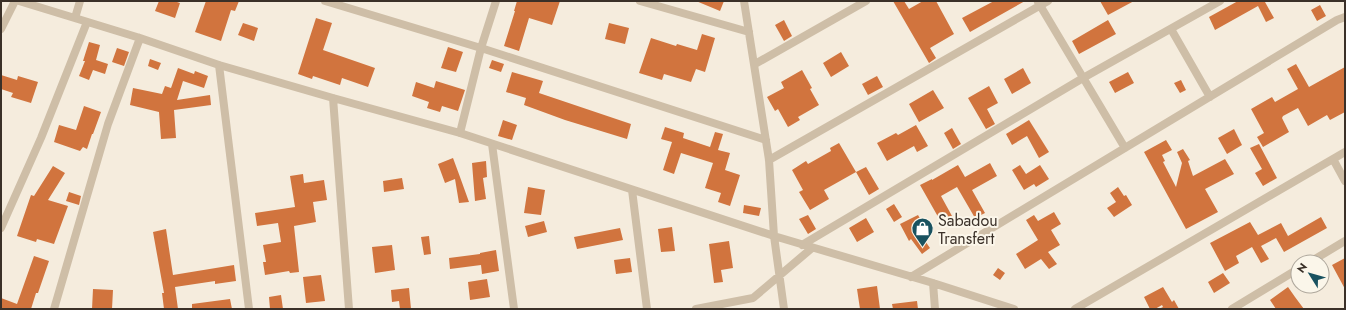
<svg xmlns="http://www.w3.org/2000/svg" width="1346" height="310" viewBox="0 0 1346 310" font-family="Jost,sans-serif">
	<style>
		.building { fill: #d1743e }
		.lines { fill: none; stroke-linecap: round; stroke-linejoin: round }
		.street { stroke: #cebea7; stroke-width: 8 }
		.labels { text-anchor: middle; stroke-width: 4; stroke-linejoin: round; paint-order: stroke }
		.poi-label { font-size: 16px; fill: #3a3028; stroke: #fbf6ea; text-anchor: start }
	</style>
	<rect width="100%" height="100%" fill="#f5ecdd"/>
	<path class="building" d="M159,1H174L180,3L175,18L155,11Z
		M206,1H239L235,11L231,10L221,41L195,32Z
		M517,1H560L552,25L529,18L519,51L504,46L515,11H514Z
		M696,1H724L720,11Z
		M893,1H904L909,9L923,1H936L954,34L930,48L936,58L929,63Z
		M994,1H1025L970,32L962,18Z
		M1100,1H1134L1108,15Z
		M1238,1H1267L1265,2L1274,18L1266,22L1258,6L1215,30L1209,17Z
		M1320,5L1326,16L1317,21L1311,10Z
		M316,18L332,23L323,50L375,68L368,87L342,78L340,85L313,76L312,79L298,74Z
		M784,20L792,36L784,41L775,25Z
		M1108,20L1116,34L1079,54L1072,41Z
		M243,23L258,28L254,41L238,35Z
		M609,23L629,28L625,44L605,39Z
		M702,34L715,38L705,72L696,69L691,82L664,74L662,80L639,73L651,38L676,46L677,44L697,50Z
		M89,42L100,45L96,60L108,64L105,74L93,70L89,80L79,76L85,61H83Z
		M448,47L463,52L456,72L441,68Z
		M117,48L129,52L124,66L112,62Z
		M841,52L849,66L831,77L823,63Z
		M150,59L161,63L158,70L148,66Z
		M492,60L504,64L501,72L489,68Z
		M1296,64L1309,87L1345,67V112L1330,120L1327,115L1308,126L1298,108L1283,116L1282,118L1289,132L1263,147L1257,137L1264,133L1251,109L1272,97L1275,102L1298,89L1287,69Z
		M178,68L194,74L195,71L208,76L204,88L183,81L177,100L210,95L211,105L174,110L176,138L161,139L159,112L130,105L133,88L162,94L165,86L171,88Z
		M1023,68L1031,83L1012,94L1004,79Z
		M802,70L812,88L810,89L819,105L798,117L800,120L788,127L778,109L775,111L767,97L784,88L781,82Z
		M512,72L543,81L539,93L631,124L627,139L565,120L524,105L526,98L506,92Z
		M1128,72L1134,83L1115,93L1109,82Z
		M1,75L17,80L18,76L38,82L31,103L11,97L13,93L1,89Z
		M877,76L883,87L868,95L862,84Z
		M1181,80L1186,90L1180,93L1174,83Z
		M436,81L465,90L458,111L442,106L440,112L427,108L429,102L412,96L416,82L434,88Z
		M989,86L998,103L987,109L995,124L986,129L968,98Z
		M933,90L944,108L919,122L909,104Z
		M84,106L101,112L93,134H92L87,149L83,147L80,151L54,142L59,125L76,130Z
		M503,120L517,125L512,140L498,136Z
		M1029,120L1049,152L1039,158L1027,136L1012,145L1006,134Z
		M916,125L928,146L917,152L914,146L887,161L877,143L896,133L898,135Z
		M665,127L684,133L683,138L710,147L715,132L723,134L718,150L730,153L725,170L740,175L730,206L718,202L721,193L705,188L713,163L681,153L674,174L663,170L672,142L661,139Z
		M952,128L961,144L953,149L944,133Z
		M1234,129L1242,145L1227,154L1218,138Z
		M1166,140L1172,150L1162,155L1165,161L1163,162L1176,187L1182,163L1177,152L1183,149L1190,160L1188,161L1193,176L1225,159L1234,174L1205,189L1218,212L1186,229L1144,152Z
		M839,143L856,172L824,190L829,199L810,210L799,192L803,190L792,170L806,161L808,164L831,151L830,148Z
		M1259,144L1277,178L1263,186L1255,173L1262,169L1250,148Z
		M453,158L460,177L469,202L459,203L455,179L445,183L438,164Z
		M486,161L487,177L483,178L486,199L475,201L472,163Z
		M990,163L997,176L972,190L985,213L975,218L957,187L941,196L952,216L941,222L920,185L932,179V180L958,165L965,177Z
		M1020,165L1026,174L1040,165L1049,179L1036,187L1034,184L1024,190L1012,170Z
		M53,166L65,173L48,200L68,206L54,244L37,239L36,242L17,236L31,195L34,196Z
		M866,167L879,189L869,195L856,172Z
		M303,174L304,183L324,180L327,200L313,202L316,222L294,226L299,272L290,273L289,271L265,275L263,262H266L263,245L281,242L278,223L257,226L255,213L295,207L290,176Z
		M402,178L404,189L384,192L383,181Z
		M528,187L545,190L541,215L524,213Z
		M1118,187L1124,196L1126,195L1132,205L1114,217L1107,208L1116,202L1110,193Z
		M69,192L81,196L79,205L66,201Z
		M894,204L902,217L894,222L886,209Z
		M744,205L761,208L759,216L743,213Z
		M1054,212L1061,224L1051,230L1060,245L1048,252L1057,264L1049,269L1041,259L1025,269L1016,254L1038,240L1026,220L1034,215L1038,221Z
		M808,215L816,229L808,234L799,219Z
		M918,215L927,231L921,235L930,248L922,254L911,239L909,241L900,224Z
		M1321,217L1327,228L1284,252L1276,238L1261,246L1269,259L1261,263L1252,247L1236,256L1239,263L1225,271L1210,243L1250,222L1258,235L1281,223L1288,236Z
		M866,218L874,232L857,242L849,228Z
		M544,221L547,232L528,237L525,226Z
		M672,227L675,251L661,252L658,229Z
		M620,228L623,240L577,249L574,237Z
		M166,229L173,275L234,265L236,281L215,284V281L175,287L178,309H164L162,293H164L153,232Z
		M429,236L431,254L424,255L421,237Z
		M729,241L733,268L721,270L723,282L714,283L709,244Z
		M392,245L395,270L375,273L372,247Z
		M496,250L499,271L482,274L481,265L450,269L449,258L480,254V253Z
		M34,256L49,261L38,293H36L31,309H1V298L17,304Z
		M630,258L632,272L616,274L614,260Z
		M1345,258V289L1332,265Z
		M998,268L1005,273L1000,280L993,275Z
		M1223,273L1230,283L1214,293L1208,282Z
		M321,275L325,301L306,303L303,277Z
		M487,279L490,297L470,300L468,282Z
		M877,286L880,309H860L857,289Z
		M1163,287L1172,302L1174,300L1179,309H1159L1163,307L1162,305L1155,309H1150L1144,297Z
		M1288,287L1295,297L1304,309H1276L1270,300Z
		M409,288L411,309H400L399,301L392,302L391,290Z
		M93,289L113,290L112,309H92Z
		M281,295L283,309H270L269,297Z
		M230,299L232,309H192V304Z
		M917,301L918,309H893L892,304Z"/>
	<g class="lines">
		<path class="street" d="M19,1L140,38L219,65L333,98L460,133L774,236L933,283L1014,309
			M325,1L481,48L766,140
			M640,1L749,32
			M744,1L769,160L774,236L784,309
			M1038,2L1125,148
			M75,18L80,1
			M1,29L15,1
			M1171,29L1210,97
			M755,64L866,1
			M219,65L249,309
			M333,98L349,309
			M460,133L481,48L496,1
			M492,144L514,309
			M1333,159L1345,181
			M769,160L1048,1
			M632,190L647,309
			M1,228L41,138L87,22
			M802,245L1083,78L1220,1
			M1310,262L1345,241
			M911,277L1337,20L1345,17
			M933,283L935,309
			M54,309L108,124L140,38
			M696,309L753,298L812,248
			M1075,309L1345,152
			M1232,309L1298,269"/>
	</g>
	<defs>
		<symbol id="shop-pin" viewBox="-11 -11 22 30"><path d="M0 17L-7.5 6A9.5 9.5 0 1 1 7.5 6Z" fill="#195260" stroke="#fbf6ea"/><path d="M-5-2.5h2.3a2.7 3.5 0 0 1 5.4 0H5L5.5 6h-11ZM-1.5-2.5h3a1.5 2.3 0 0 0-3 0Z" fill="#fff"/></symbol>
	</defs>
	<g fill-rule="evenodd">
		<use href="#shop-pin" x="910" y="216" width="25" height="34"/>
	</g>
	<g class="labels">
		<g class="poi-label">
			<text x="938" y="226">Sabadou<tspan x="938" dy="18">Transfert</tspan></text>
		</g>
	</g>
	<rect width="1346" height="310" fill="none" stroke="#3a3028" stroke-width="4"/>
	<g transform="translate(1310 274) rotate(307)"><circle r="19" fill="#fbf6ea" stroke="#aea79c"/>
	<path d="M0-3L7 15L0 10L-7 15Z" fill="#195260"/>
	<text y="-6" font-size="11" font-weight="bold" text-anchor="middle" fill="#3a3028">N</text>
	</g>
</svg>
